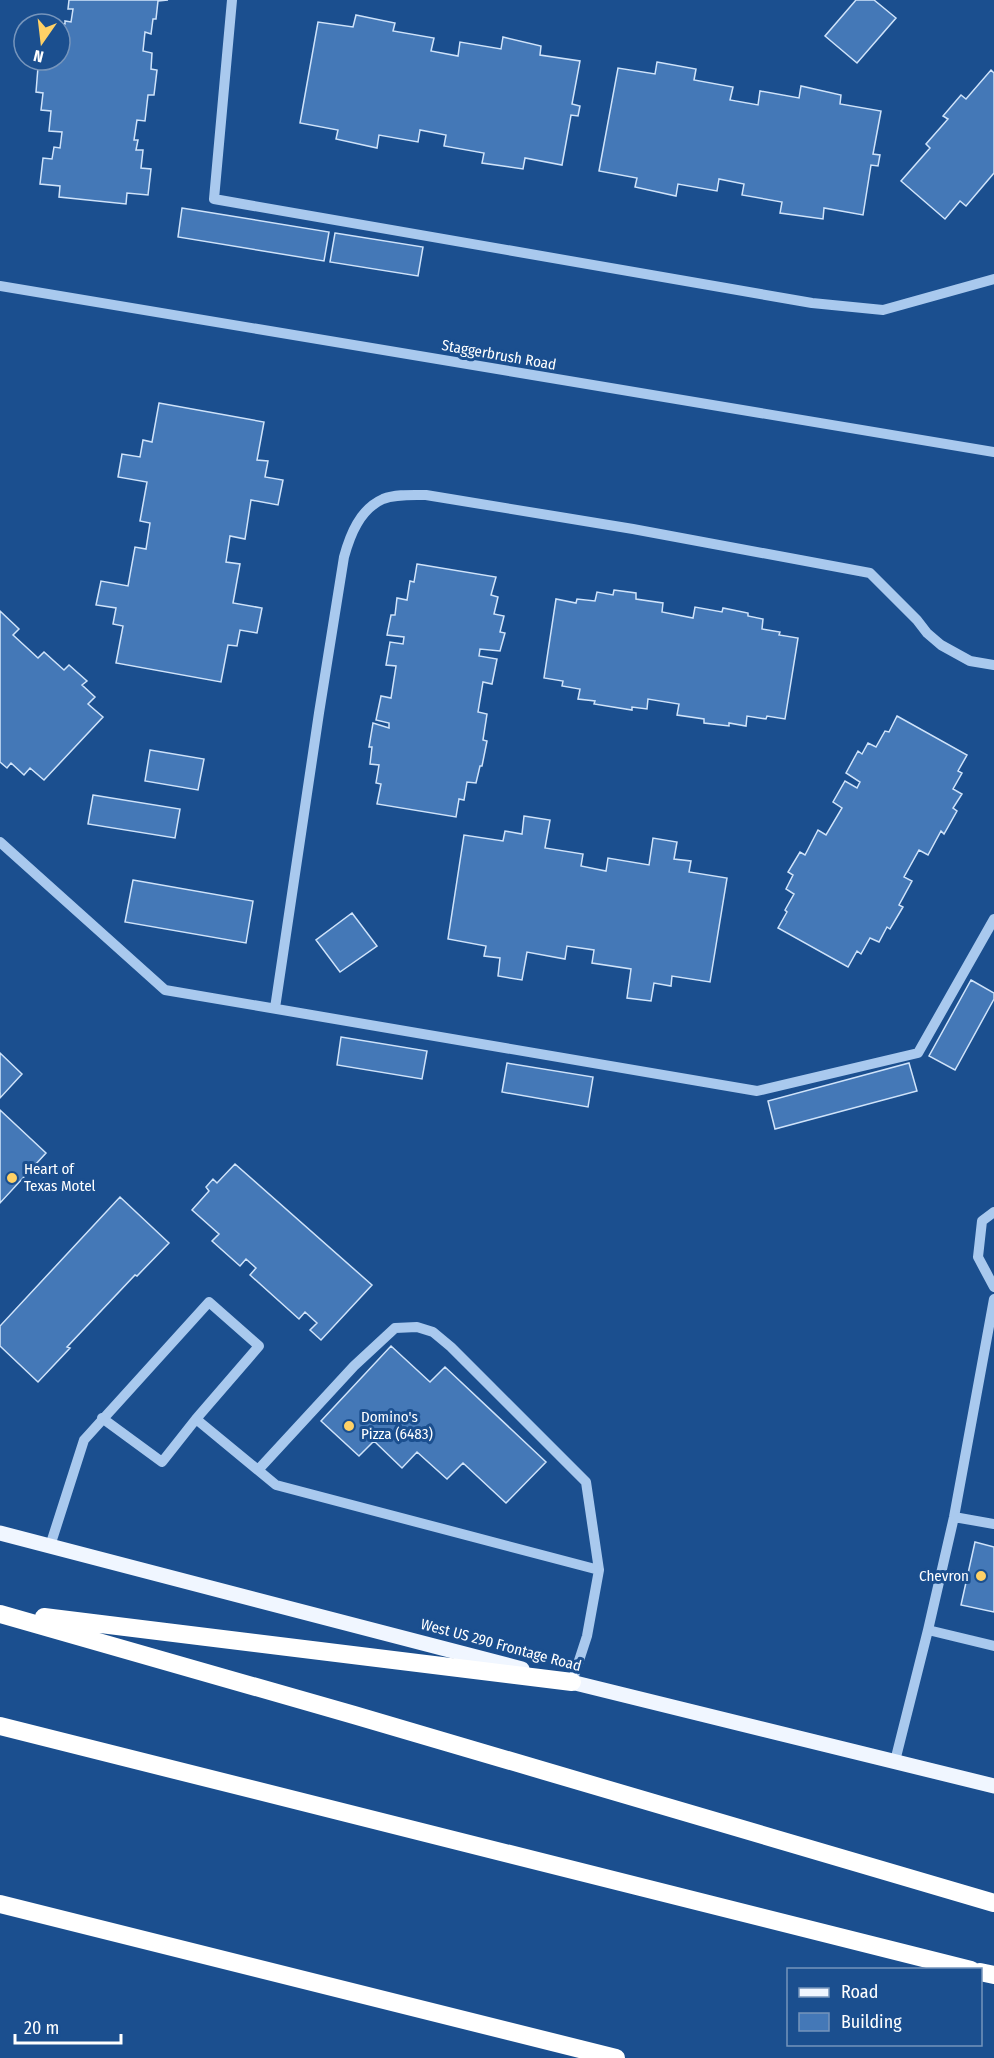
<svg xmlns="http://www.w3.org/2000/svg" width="994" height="2058" viewBox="0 0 994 2058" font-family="'Fira Sans Condensed',sans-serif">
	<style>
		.building { fill: #4478b7; stroke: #cfe3fa; stroke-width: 1.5 }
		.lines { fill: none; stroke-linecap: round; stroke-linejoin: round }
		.minor { stroke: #a9c9ee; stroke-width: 10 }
		.major { stroke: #f0f6ff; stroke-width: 15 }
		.highway { stroke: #fff; stroke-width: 18 }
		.poi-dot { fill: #ffd166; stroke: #1b4f8f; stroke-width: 2 }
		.labels { text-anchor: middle; stroke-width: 6; stroke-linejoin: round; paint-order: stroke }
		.street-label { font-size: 15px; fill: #fff; stroke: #1b4f8f }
		.poi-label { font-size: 15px; fill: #fff; stroke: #1b4f8f; text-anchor: start }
	</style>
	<rect width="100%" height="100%" fill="#1b4f8f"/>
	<path class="building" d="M69,0H168L158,1L156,19H153L151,34L145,32L143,51L152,53L151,69L157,70L154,95H148L145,121L137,120L134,140H138L136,150H143L141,168L151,169L148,195L127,193L126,204L59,197L60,186L40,184L43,158L52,159L54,147L60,148L62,132L49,131L51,111L41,110L43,93L36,92L38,67H44L45,60H60V24L58,23L65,24V21L71,22L73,9H68Z
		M856,0H874L896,18L857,63L825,36Z
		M356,15L395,23L393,31L434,38L431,51L458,56L460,42L501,49L503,37L541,46L540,55L580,61L572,104L580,106L578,116L571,115L562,165L525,158L523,169L482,163L484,153L444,146L446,135L420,130L418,142L379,135L377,148L336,139L338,130L300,123L318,22L353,27Z
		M657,62L696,69L694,80L733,87L730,100L758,105L760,91L799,98L801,86L841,95L840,104L881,111L873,154L880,155L878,166L871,165L863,215L824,208L823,219L780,213L782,202L742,195L744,184L719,179L717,191L678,184L676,196L635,187L637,178L599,171L618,68L655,74Z
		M991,70L994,73V173L966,206L960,201L945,219L901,181L930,148L926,144L948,119L943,116L961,95L966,99Z
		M182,208L329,232L324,261L178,237Z
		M335,233L423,247L418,276L330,262Z
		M159,403L264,422L257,460L268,461L265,477L283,480L278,505L251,500L245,539L230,536L226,562L240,564L233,603L262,608L257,633L240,630L237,646L228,645L221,682L116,663L123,626L113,624L116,608L96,605L101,581L128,586L135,547L146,549L150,523L140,521L147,482L118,477L122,454L140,457L143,440L152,442Z
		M417,564L496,577L491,595L498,597L494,614L504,616L500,632L505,633L500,651L480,649L479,656L497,659L492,684L483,682L478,712L487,714L483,740L487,741L482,766H480L476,783L467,782L464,800L459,799L456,817L377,804L381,784L376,783L379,765L370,764L372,747H369L373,723L389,728V723L376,720L381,696L391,698L396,666L386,665L390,642L403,644L404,637L387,635L391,615H395L397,598L407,600L410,581L414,582Z
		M614,590L636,593V599L663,603L662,612L693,618L695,607L722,612L723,608L748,613V616L763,619L762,629L780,632L779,635L798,638L785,719L767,716L766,719L747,716L746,726L729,723V726L704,723V719L677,715L679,704L648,699L647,709L632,707V710L594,704L595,701L578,699L580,689L562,686L563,681L544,678L556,599L576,603L577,599L595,601L597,592L613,595Z
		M0,611L19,629L13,635L38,658L44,652L64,670L69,665L87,681L82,685L95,697L88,704L103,717L44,780L30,768L24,775L11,763L7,768L0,762Z
		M897,716L967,755L958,771L962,773L953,789L962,794L953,808L957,811L944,834L941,831L928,855L919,850L904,877L912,881L899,905L903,907L890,929L887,927L879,942L870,938L861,954L857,951L848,967L778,928L787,912L785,910L794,894L786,889L793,875L788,872L800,852L805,855L818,830L826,835L842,808L833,802L845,781L857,788L860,782L846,773L858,751L862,754L868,743L876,747L885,731L889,732Z
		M150,750L204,759L198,790L145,781Z
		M93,795L180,809L175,838L88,824Z
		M524,816L550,820L545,848L583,854L581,866L606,871L608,858L649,865L653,838L677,842L674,859L691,861L689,872L727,878L710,982L672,976L671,986L654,983L651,1001L627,998L631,969L592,963L594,950L567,946L565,959L527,952L522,980L498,976L500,958L484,956L486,946L448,939L464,835L503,841L505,831L522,834Z
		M133,880L253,901L246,943L125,922Z
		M352,913L377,946L340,972L316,940Z
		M971,980L994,993V999L955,1070L929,1056Z
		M341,1037L427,1051L422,1079L337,1065Z
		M0,1053L22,1074L0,1098Z
		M507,1063L593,1077L588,1107L502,1092Z
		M909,1063L917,1091L775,1129L768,1101Z
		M0,1110L46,1153L0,1203Z
		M235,1164L372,1285L321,1340L310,1330L317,1323L305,1312L299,1319L250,1275L256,1268L246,1259L240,1266L212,1241L219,1234L192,1210L209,1191L206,1187L213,1179L217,1183Z
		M120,1197L169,1243L137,1276L135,1275L67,1347L70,1348L38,1382L0,1346V1326Z
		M391,1346L430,1382L445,1367L546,1462L506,1503L463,1463L447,1479L417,1452L402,1468L374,1441L359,1456L321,1421Z
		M975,1542L994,1547V1612L961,1605Z"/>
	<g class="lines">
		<path class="minor" d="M232,0L214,199L812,303L883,310L994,279
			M0,286L994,452
			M0,842L165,990L757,1091L918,1053L994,919
			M275,1008L319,713L344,557C350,535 360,509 383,499C396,494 412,495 426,495L633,529L870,573L917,620L927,633L941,645L970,661L994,665
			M994,1212L982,1221L978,1257L994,1287
			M196,1419L276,1485L599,1570L587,1636L572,1682
			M258,1470L354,1366L395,1328L417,1327L433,1332L451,1347L586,1482L599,1570
			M954,1517L994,1524
			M50,1546L84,1440L209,1302L259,1346L196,1419L162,1462L102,1418
			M928,1630L994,1646
			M895,1761L928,1630L954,1517L994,1299"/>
		<path class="major" d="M0,1533L522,1669
			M563,1680L994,1786"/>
		<path class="highway" d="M0,1614L354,1715L994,1903
			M44,1617L572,1682
			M0,1726L971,1970
			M0,1904L616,2058
			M980,1972L994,1975"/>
	</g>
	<g class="poi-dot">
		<circle cx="12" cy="1178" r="6"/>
		<circle cx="349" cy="1426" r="6"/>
		<circle cx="981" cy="1576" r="6"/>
	</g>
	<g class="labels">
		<g class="street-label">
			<text transform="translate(499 355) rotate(10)" y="5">Staggerbrush Road</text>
			<text transform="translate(501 1645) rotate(15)" y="5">West US 290 Frontage Road</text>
		</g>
		<g class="poi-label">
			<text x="24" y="1174">Heart of<tspan x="24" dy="17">Texas Motel</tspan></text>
			<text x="361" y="1422">Domino's<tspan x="361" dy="17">Pizza (6483)</tspan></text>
			<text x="969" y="1581" text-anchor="end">Chevron</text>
		</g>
	</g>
	<rect x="787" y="1968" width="195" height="78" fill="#1b4f8f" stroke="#7695bc" stroke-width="1.5"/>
	<rect x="799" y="1988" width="30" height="9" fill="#f0f6ff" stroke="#7695bc" stroke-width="1.5"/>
	<text x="841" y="1998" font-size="18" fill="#ffffff">Road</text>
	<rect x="799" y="2013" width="30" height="18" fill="#4478b7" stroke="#7695bc" stroke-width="1.5"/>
	<text x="841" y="2028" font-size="18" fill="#ffffff">Building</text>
	<g transform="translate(42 42) rotate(194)"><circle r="28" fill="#1b4f8f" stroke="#7695bc" stroke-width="1.5"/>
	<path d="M0-4.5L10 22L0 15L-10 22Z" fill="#ffd166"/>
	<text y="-9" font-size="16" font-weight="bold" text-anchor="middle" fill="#ffffff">N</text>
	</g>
	<path d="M15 2034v9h106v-9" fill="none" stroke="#ffffff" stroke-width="3"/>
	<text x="24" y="2034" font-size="18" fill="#ffffff" stroke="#1b4f8f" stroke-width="4.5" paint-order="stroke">20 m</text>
</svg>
